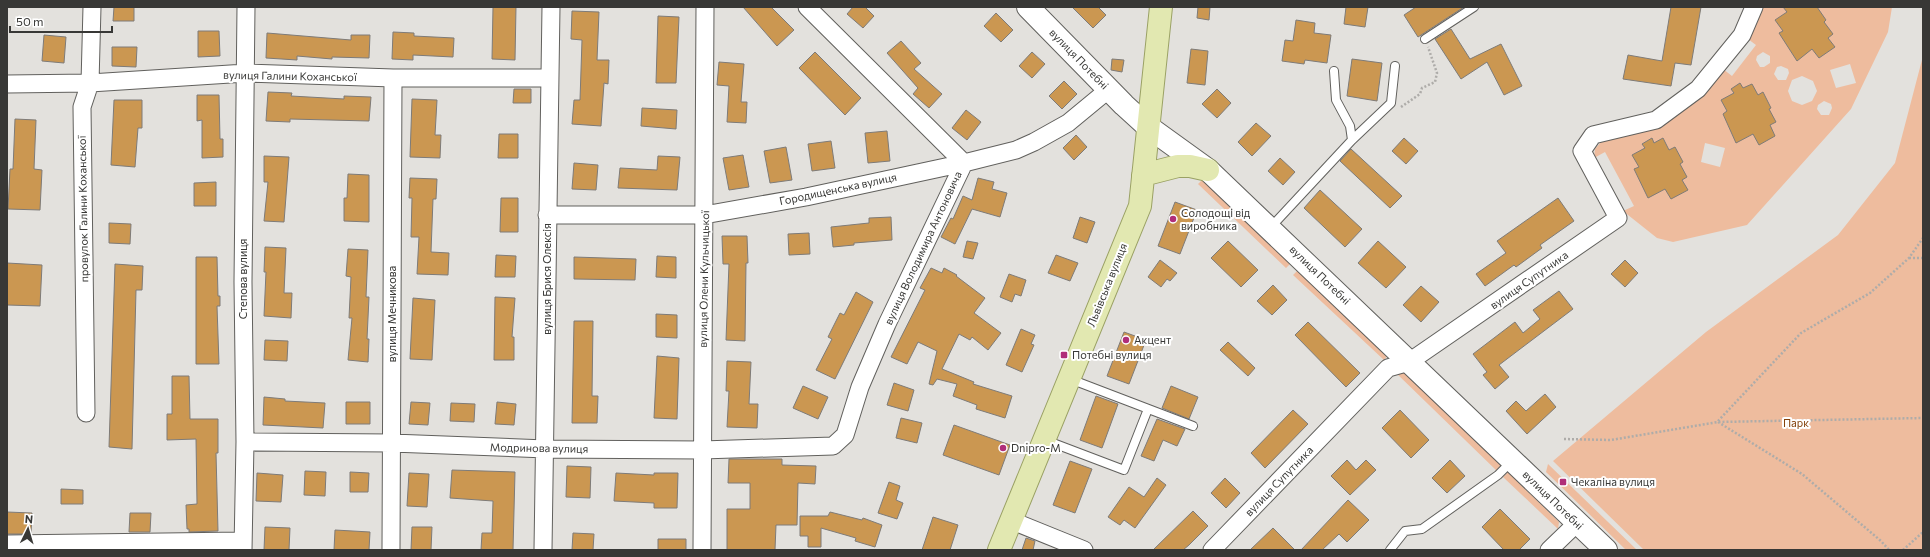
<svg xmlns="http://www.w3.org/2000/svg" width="1930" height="557" viewBox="0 0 1930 557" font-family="Commissioner,sans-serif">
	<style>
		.green { fill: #eebc9e; fill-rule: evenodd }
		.building { fill: #cb9751; stroke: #7e7b78 }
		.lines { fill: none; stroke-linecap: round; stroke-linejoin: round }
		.lane-casing { stroke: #61605d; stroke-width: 10 }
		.street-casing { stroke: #61605d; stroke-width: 19 }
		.secondary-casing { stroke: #61605d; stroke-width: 24 }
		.primary-casing { stroke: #9aa164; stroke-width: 24 }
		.path { stroke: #aeaca9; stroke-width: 2.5; stroke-dasharray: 2 2; stroke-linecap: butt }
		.lane { stroke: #fff; stroke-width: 8 }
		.street { stroke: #fff; stroke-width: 17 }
		.secondary { stroke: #fff; stroke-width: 22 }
		.primary { stroke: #e2e8b1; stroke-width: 22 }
		.poi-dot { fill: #b02e79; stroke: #fff; stroke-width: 1.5 }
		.labels { text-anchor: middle; stroke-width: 4; stroke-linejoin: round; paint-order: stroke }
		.street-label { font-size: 11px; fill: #383836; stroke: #fff }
		.poi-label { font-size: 11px; fill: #383836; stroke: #fff; text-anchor: start }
		.park-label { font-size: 11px; fill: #834009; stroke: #fff }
	</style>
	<rect width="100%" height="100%" fill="#e3e1dd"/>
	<path class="green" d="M1763,7H1892L1888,32L1851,109L1747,225L1673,242L1657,238L1623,211L1634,206L1605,152L1594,158L1595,149L1601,142L1659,127L1723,69L1732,76L1756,45L1748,39ZM1763,52L1770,56V63L1764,67H1760L1756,60L1757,56ZM1850,64L1856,83L1836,88L1830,70ZM1781,66L1788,69L1789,73L1786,80H1778L1774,74L1777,67ZM1802,76L1813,81L1817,91L1812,101L1802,105L1792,101L1788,91L1792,80ZM1824,101L1831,104L1832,108L1829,115H1821L1817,109L1818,105ZM1705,143L1725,148L1720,167L1701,162Z
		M1923,56V550H1644L1553,461L1706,332L1838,235L1895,163Z
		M1203,179L1291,263L1286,268L1198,184Z
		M1298,270L1388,355L1384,360L1293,275Z
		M1402,369L1503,467L1498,472L1394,371Z
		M1548,464L1637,550H1626L1546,472Z
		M1508,472L1559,522L1558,529L1503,477Z"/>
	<path class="building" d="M114,7H134V21H113Z
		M493,7H516L515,60L492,59Z
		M743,7H771L794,30L777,46Z
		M853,7H865L874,16L863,28L847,14Z
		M1072,7H1098L1106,15L1093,28Z
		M1198,7H1210L1209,20L1197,18Z
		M1346,7H1368L1365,27L1344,24Z
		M1416,7H1464L1418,37L1404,15Z
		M1671,7H1701L1691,65L1675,63L1671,86L1623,79L1628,55L1662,61Z
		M1783,7H1817L1826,20L1824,22L1833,34L1828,38L1835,47L1819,58L1812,49L1797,61L1779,33L1783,31L1775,20L1787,12Z
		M572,11L599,12L597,60H609L608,84L604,83L601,126L572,124L574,100H580L582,40L571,39Z
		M996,13L1013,30L1001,42L984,26Z
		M658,16L679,17L676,83H656Z
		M1296,20L1315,23L1314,33L1331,35L1327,63L1305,60L1304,64L1282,61L1285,40L1293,41Z
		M1451,29L1470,59L1501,44L1522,86L1504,95L1487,62L1461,79L1435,39Z
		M198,31H219L220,56L198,57Z
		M393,32L414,33V36L454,38L453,57L413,55V60L392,59Z
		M267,33L351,40V35H370L369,58L332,57V59L297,56V60L266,58Z
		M44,35L66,37L64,63L42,61Z
		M901,41L921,63L914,69L942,94L929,108L913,94L918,88L887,53Z
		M112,47H137L136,67L112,66Z
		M1191,49L1208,51L1205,85L1187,83Z
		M815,52L861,98L845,115L799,68Z
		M1032,52L1045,64L1032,78L1019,66Z
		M1112,59L1124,60L1122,72L1111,70Z
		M1352,59L1382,63L1377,101L1347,96Z
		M719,62L744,64L741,102H747L746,123L727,122L729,86L717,85Z
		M1064,81L1077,94L1062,109L1049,96Z
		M1740,83L1743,88L1752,84L1758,95L1763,92L1771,108L1769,109L1776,122L1770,125L1775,136L1759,145L1753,134L1736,143L1723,114L1727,111L1721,100L1734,93L1731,89Z
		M514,89H531V103H513Z
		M1217,89L1231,103L1217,118L1202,104Z
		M268,92L292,93L291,96L344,99V96L371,97L369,121L290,119V122L266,121Z
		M197,95H219L220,139H223V157L202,158V120L197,121Z
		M412,99L437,100L435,135H441L440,158L410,157Z
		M114,100H142V128H138L135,167L111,165Z
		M642,108L677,110L676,129L641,126Z
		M966,110L981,122L967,140L952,128Z
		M15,119L36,120L34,169L42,170L40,210L8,209L10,169H13Z
		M1256,123L1271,136L1252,156L1238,142Z
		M887,131L890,161L868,163L865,133Z
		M499,134H518V158H498Z
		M1076,135L1087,147L1074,160L1063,148Z
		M1404,138L1418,151L1406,164L1392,151Z
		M1652,138L1654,143L1663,138L1669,150L1675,147L1683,162L1680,164L1687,177L1682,180L1688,190L1671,199L1665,189L1648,198L1634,169L1639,167L1632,155L1645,148L1642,144Z
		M831,141L835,168L812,171L808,144Z
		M786,147L792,180L770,183L764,151Z
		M1351,149L1402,196L1390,208L1340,161Z
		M743,155L749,187L729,190L723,158Z
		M264,156L289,157L284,222L264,221L268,182H264Z
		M658,156L680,157L677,190L618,188L620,168L657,170Z
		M1280,158L1295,172L1283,185L1268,171Z
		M574,163L598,165L596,190L572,189Z
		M348,174L369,175V222L344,221V198H347Z
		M410,178L437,179L436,199H433L431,252L449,253L448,275L417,274L419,237H411L412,198H409Z
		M978,178L994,182L992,189L1007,193L1000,217L972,209L955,244L941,237L951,218L953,219L963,196L972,200Z
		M216,182V206H194V183Z
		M1320,190L1362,229L1345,247L1304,208Z
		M501,198H518V232H500Z
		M1558,198L1574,221L1540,245L1542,248L1516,267L1514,265L1485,286L1476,274L1506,253L1497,241Z
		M1175,202L1197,210L1180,254L1158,246Z
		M891,217L892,240L854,243V245L833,247L831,227L869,223V218Z
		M1080,217L1095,222L1087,243L1073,238Z
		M109,223L131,224L130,244L109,243Z
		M809,233L810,254L789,255L788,234Z
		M722,236H747L748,263H746L745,341L726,340L729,264H723Z
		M967,241L978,243L973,259L963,257Z
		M1228,241L1258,270L1241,287L1211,258Z
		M1378,241L1406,267L1386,288L1358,263Z
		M265,247L286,248L284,293H292L291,318L264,316L266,272H264Z
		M348,249L368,250L366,297H369L367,339H369L368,362L348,360L352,318H349L351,277L346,276Z
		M496,255L516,256L515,277H495Z
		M1056,255L1078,263L1070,281L1048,273Z
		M657,256L676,257V278L656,277Z
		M196,257H217L218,296H220V306H217L219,364H196Z
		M574,257L636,259L635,280L574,279Z
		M1160,260L1177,273L1170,281L1167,279L1161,287L1148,277Z
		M1625,260L1638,273L1625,287L1611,274Z
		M7,263L42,265L40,306L7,305Z
		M115,264L143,266L142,290H136L132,449L109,447Z
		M931,268L942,273L944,268L957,275L956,276L985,298L974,313L1001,333L988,350L972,337L970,340L959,334L942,369L974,382L973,384L1012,396L1005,418L976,409L977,405L953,396L957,384L937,379L933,385L929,384L937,351L918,342L907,364L891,357L925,290L920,288Z
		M1009,274L1026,280L1021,296L1015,294L1012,302L1000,297Z
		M1273,285L1287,300L1272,315L1257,301Z
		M1421,286L1439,302L1421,322L1403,305Z
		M1559,291L1573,309L1499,365L1509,377L1495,389L1483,375L1487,372L1473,354L1515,322L1523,333L1540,319L1533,310Z
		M856,292L873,302L835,379L816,370L832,339L828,337L840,313L844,315Z
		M495,297L515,298L512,337H514V360H494Z
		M413,298L435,300L432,360L410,359Z
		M656,314L677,315V338L656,337Z
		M574,321H593L592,396H598L597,423H572Z
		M1308,322L1360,373L1346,387L1295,335Z
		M1021,329L1035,335L1031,344L1034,345L1022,372L1006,365Z
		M1124,332L1146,340L1129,384L1107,376Z
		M265,340L288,341L287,361L264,360Z
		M1228,342L1255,368L1248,376L1220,350Z
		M657,356L679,358L677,419L654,418Z
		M727,361L751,362L749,404H758L757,428L727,427L729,391H726Z
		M172,376H189L190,419H218V453H216L218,531L189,532V529H187L186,505L197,504L196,439L167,440V414H172Z
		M894,383L914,390L908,411L887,405Z
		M803,386L828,397L818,419L793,408Z
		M1171,386L1198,397L1189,419L1162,408Z
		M1545,394L1556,407L1527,434L1506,411L1516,401L1526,411Z
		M1096,396L1118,404L1102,448L1080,440Z
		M264,397L285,399V401L325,403L323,428L263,425Z
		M346,402H370V424H346Z
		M411,402L430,403L428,425L409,424Z
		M497,402L516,404L514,425L495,424Z
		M451,403L475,404L474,422L450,421Z
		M1293,410L1308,424L1265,468L1251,453Z
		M1400,410L1429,440L1411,458L1382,428Z
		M901,418L922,423L917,443L896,438Z
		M1157,419L1185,429L1177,446L1163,440L1154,461L1141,456Z
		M954,425L1010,445L999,475L943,455Z
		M729,459H782V465L816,466L815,484L798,483L797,525H776L775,550H727V509H750V483H728Z
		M1347,460L1356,470L1366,460L1376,470L1350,495L1331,476Z
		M1450,460L1465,476L1447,493L1432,478Z
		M1070,461L1092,469L1075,513L1053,505Z
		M567,466L591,467L590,498L566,497Z
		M452,470L515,472L513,550H481L482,533H492L493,501L450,498Z
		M305,471L326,472L325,496L304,495Z
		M350,472L369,473L368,492H350Z
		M257,473L283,475L281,502L256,501Z
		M409,473L429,474L427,507L407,506Z
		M616,473L654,475V473H678L677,508H654V503L614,501Z
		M1157,478L1166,485L1135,528L1124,520L1120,525L1108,517L1129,487L1144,497Z
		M1225,478L1240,493L1226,508L1211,493Z
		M889,482L900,486L896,500L903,503L897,519L878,513Z
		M61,489L83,490V504H61Z
		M1348,500L1369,520L1347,542L1339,534L1322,550H1301Z
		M1500,509L1530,539L1519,550H1504L1482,527Z
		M1193,511L1208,526L1189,545L1183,550H1153Z
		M7,512L32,513L31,534H7Z
		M830,512L862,520L863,518L882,525L875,547L855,541L856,538L821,528V547H808V536H800V516H828Z
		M130,513H151L150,532H129Z
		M933,517L958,525L950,550H922Z
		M265,527L290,528L289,550H264Z
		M412,527H432L431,550H411Z
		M1273,528L1295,550H1250Z
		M335,530L370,532L369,550H334Z
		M573,533L594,534L593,550H572Z
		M1026,538L1035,541L1033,550H1022Z
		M658,539H686V550H658Z"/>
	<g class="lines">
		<defs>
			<path id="lane" d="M1425,39L1474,7
				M1334,71L1336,100L1350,126L1352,140
				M1270,228L1352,140L1391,103L1395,66
				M1070,379L1193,426
				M1045,440L1124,470L1148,409
				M1390,550L1405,531L1422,529L1498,475L1512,461"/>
			<path id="street" d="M7,84L90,83L246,73L393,78H550
				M547,215H704L806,197L964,163L1016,150L1034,142L1068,123L1108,90
				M86,413L82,107L90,83L92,7
				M245,442L392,443L546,449L702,450L833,446L845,435L860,387L887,324L964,163L807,7
				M1010,520L1084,550
				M7,544L242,541
				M243,550L245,442L243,282L246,7
				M391,550L393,78
				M543,550L551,7
				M702,550L705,7
				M1212,550L1388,368L1409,362L1618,218L1582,151L1593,135L1656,120L1698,89L1742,35L1754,7
				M1549,550L1577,523"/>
			<path id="secondary" d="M1028,7L1124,105L1147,126L1208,170L1606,550"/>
			<path id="primary" d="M1143,175L1178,166H1190L1208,170
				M999,550L1140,206L1161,7"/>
		</defs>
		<use href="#lane" class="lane-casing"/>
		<use href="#street" class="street-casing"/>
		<use href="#secondary" class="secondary-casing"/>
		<use href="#primary" class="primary-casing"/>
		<path class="path" d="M1401,107L1420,94L1422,88L1435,82L1437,73L1428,47
			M1909,258H1923
			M1718,421L1801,333L1870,293L1909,258L1923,238
			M1718,422L1802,474L1881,541L1889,550
			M1564,439L1611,440L1718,422L1923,418
			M1903,550L1923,532"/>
		<use href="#lane" class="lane"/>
		<use href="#street" class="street"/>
		<use href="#secondary" class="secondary"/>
		<use href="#primary" class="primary"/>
	</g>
	<g class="poi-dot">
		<circle cx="1173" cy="219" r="4"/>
		<circle cx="1126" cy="340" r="4"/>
		<rect x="1060" y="351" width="8" height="8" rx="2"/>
		<circle cx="1003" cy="448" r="4"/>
		<rect x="1559" y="478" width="8" height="8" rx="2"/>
	</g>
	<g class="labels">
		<g class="street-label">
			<text transform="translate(1079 59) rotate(46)" y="4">вулиця Потебні</text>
			<text transform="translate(290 76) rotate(1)" y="4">вулиця Галини Коханської</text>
			<text transform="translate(838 189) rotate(-12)" y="4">Городищенська вулиця</text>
			<text transform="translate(83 209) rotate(-91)" y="4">провулок Галини Коханської</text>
			<text transform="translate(923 248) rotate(-65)" y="4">вулиця Володимира Антоновича</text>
			<text transform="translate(1320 275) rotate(44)" y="4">вулиця Потебні</text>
			<text transform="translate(243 279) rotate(-90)" y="4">Степова вулиця</text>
			<text transform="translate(547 279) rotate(-90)" y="4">вулиця Брися Олексія</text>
			<text transform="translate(704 279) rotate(-89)" y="4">вулиця Олени Кульчицької</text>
			<text transform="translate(1529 280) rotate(-35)" y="4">вулиця Супутника</text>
			<text transform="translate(1107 285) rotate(-68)" y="4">Львівська вулиця</text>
			<text transform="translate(392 314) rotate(-90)" y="4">вулиця Мечникова</text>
			<text transform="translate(539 448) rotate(1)" y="4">Модринова вулиця</text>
			<text transform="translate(1279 481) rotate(-46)" y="4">вулиця Супутника</text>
			<text transform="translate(1553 500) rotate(44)" y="4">вулиця Потебні</text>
		</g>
		<g class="poi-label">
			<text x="1181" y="217">Солодощі від<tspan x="1181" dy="13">виробника</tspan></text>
			<text x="1134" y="344">Акцент</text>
			<text x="1072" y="359">Потебні вулиця</text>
			<text x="1011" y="452">Dnipro-M</text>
			<text x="1571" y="486">Чекаліна вулиця</text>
		</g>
		<g class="park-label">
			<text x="1796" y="427">Парк</text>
		</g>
	</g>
	<rect width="1930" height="557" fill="none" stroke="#383836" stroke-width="16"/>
	<g transform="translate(28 529) rotate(5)" stroke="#ffffff" stroke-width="3" paint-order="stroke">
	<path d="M0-3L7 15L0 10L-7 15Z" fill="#383836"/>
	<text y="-6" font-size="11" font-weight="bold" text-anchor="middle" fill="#383836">N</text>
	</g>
	<path d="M10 26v6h102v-6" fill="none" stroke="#383836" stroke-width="2"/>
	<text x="16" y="26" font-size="12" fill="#383836" stroke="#ffffff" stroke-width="3" paint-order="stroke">50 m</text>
</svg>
